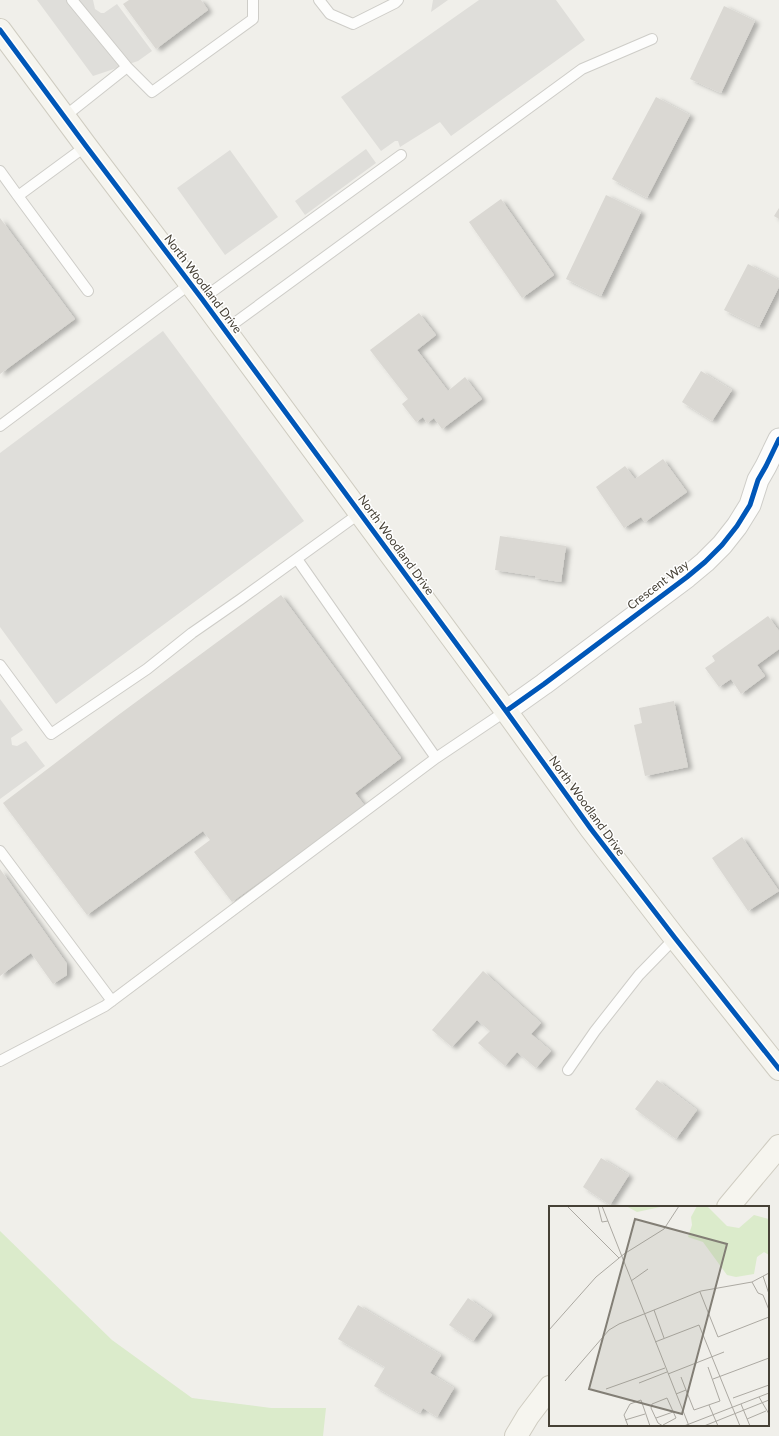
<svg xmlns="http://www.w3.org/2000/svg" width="779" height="1436" viewBox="0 0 779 1436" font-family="Lato,sans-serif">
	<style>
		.green { fill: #dbebcb }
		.parking { fill: #dfdeda }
		.building { fill: #dad8d3; filter: url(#shadow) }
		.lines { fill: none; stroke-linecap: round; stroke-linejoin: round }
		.lane-casing { stroke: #cecdc8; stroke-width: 12 }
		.street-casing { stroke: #cecdc8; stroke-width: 23 }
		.secondary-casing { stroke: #cfccc1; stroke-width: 24 }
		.lane { stroke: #fdfdfc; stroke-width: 10 }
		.street { stroke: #fdfdfc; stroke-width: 21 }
		.secondary { stroke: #f6f5ef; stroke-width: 22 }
		.cycleway-casing { stroke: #fff; stroke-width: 8 }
		.cycleway { stroke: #0057b8; stroke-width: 5 }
		.labels { text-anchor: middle; stroke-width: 3; stroke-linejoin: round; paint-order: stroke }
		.street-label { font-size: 12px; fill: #464136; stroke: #fff }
		.inset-road { fill: none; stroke: #aca9a2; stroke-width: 1 }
		.view { fill: #827e75; fill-opacity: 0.15; stroke: #827e75; stroke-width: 2 }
		.inset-edge { fill: none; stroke: #464136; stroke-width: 2 }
	</style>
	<defs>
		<filter id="shadow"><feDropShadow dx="4.5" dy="2.5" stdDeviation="2" flood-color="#0004"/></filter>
	</defs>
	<rect width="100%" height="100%" fill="#f0efea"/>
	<path class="green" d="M0,1231L112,1340L192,1398L271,1408H326L323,1436H0Z"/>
	<path class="parking" d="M37,0H93L95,9L101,13H104L117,4L152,51L138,61L93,76Z
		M433,0H448L431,12Z
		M479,0H556L585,40L451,136L440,122L400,147L398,141H395L381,151L341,97Z
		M366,149L376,163L305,215L295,201Z
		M230,150L278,217L225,255L177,188Z
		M163,331L304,521L56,704L0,627V453Z
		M0,699L23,730L11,738L12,745L17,746L26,741L45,766L0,799Z"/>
	<path class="building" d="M129,0H201L208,10L156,49L123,4Z
		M724,6L755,21L721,93L690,79Z
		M656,97L690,115L647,198L612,179Z
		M606,195L641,212L601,296L566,279Z
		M501,199L554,275L522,298L469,222Z
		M779,208V219L774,216Z
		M0,218L75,319L0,374Z
		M748,264L779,280V287L759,327L724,310Z
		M419,313L436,335L417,350L448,391L465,377L482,399L442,429L434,418L427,423L423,417L416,422L402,404L408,399L370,350Z
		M701,371L732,390L712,421L682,402Z
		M663,459L687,492L645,522L641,517L624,528L596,487L625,466L635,479Z
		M500,536L566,546L561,582L535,578V576L495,570Z
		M281,595L401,758L355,793L365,806L232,902L194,852L210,840L203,831L87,915L3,803L117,716Z
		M768,616L779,631V649L757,665L765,676L741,694L731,679L719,687L705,668L715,661L712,656Z
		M674,701L688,767L645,776L634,725L642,723L639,708Z
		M742,837L779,891L748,911L712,858Z
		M0,869L67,964V975L53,984L31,953L0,976Z
		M483,971L541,1023L531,1034L551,1051L536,1068L517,1052L505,1066L478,1043L490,1031L477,1020L452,1047L432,1030Z
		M657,1080L697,1110L676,1139L635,1109Z
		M601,1158L629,1175L610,1205L583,1187Z
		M468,1298L492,1315L473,1341L449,1325Z
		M358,1305L441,1355L430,1373L454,1388L437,1417L423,1408L420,1413L374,1386L385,1367L338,1339Z"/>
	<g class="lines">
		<defs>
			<path id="lane" d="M72,0L127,67L152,92L253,19V0
				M319,0L330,14L353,24L395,3L398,0
				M64,117L127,67
				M0,171L18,196L86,146
				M18,196L88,291
				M202,299L401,155
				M225,330L582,69L652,39
				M0,426L190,284
				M297,559L436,758L506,711
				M0,665L51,734L147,669L192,633L241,599L360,513
				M0,851L112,1001
				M0,1061L105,1006L436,758
				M568,1070L595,1031L639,975L675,938"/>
			<path id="street" d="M506,711L544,684L687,577L705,562L722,545L737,526L750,505L758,480L766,466L779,439"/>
			<path id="secondary" d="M0,30L86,146L202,299L506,711L591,829L675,938L779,1069
				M728,1207L779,1146
				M516,1436L528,1416L550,1387"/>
		</defs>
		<use href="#lane" class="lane-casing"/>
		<use href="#street" class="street-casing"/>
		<use href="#secondary" class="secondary-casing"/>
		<use href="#lane" class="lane"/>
		<use href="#street" class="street"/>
		<use href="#secondary" class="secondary"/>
		<defs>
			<path id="cycleway" d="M0,30L86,146L202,299L506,711L591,829L675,938L779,1069
				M506,711L544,684L687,577L705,562L722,545L737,526L750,505L758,480L766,466L779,439"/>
		</defs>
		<use href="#cycleway" class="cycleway-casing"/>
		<use href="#cycleway" class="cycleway"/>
	</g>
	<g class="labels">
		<g class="street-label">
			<text transform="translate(203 284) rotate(53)" y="4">North Woodland Drive</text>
			<text transform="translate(396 545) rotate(54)" y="4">North Woodland Drive</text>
			<text transform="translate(658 585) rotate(-37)" y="4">Crescent Way</text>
			<text transform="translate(587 806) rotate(54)" y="4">North Woodland Drive</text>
		</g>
	</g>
	<g transform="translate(549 1206)">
		<rect width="220" height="220" fill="#f0efea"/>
		<path d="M77,0H116L88,6ZM148,0H158L178,20L190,22L205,9L220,13V49L215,46L208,51L205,68L187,71L178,69L154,36L139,31L143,19L142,11Z" fill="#dbebcb"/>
		<path class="inset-road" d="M18,0L70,52M49,0L53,16L59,15M53,0L140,220M214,70L220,88M82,75L99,63M203,76L209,87L214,89L220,104M151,86L169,131L220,111M105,104L152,85L203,76L220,67M0,124L47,71L75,48L115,23L130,0M106,136L150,119L191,220M119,168L175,146M132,171L137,184M164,173L220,152M16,175L60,124L70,118L105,104L115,132M90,177L118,166M57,183L116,162M127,188L137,184L145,204L171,195L159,161M210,191L220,208M184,192L220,179M192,198L201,220M160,199L169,220M107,212L124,206M198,213L217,205M76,214L96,208M114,219L127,212L118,192L103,198L102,202L109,217L114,220M79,220L75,209L81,198L92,194L101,220M135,220L220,187M155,220L220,194"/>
		<path class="view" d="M86,13L178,38L133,208L40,183Z"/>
		<rect width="220" height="220" class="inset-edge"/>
	</g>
</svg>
